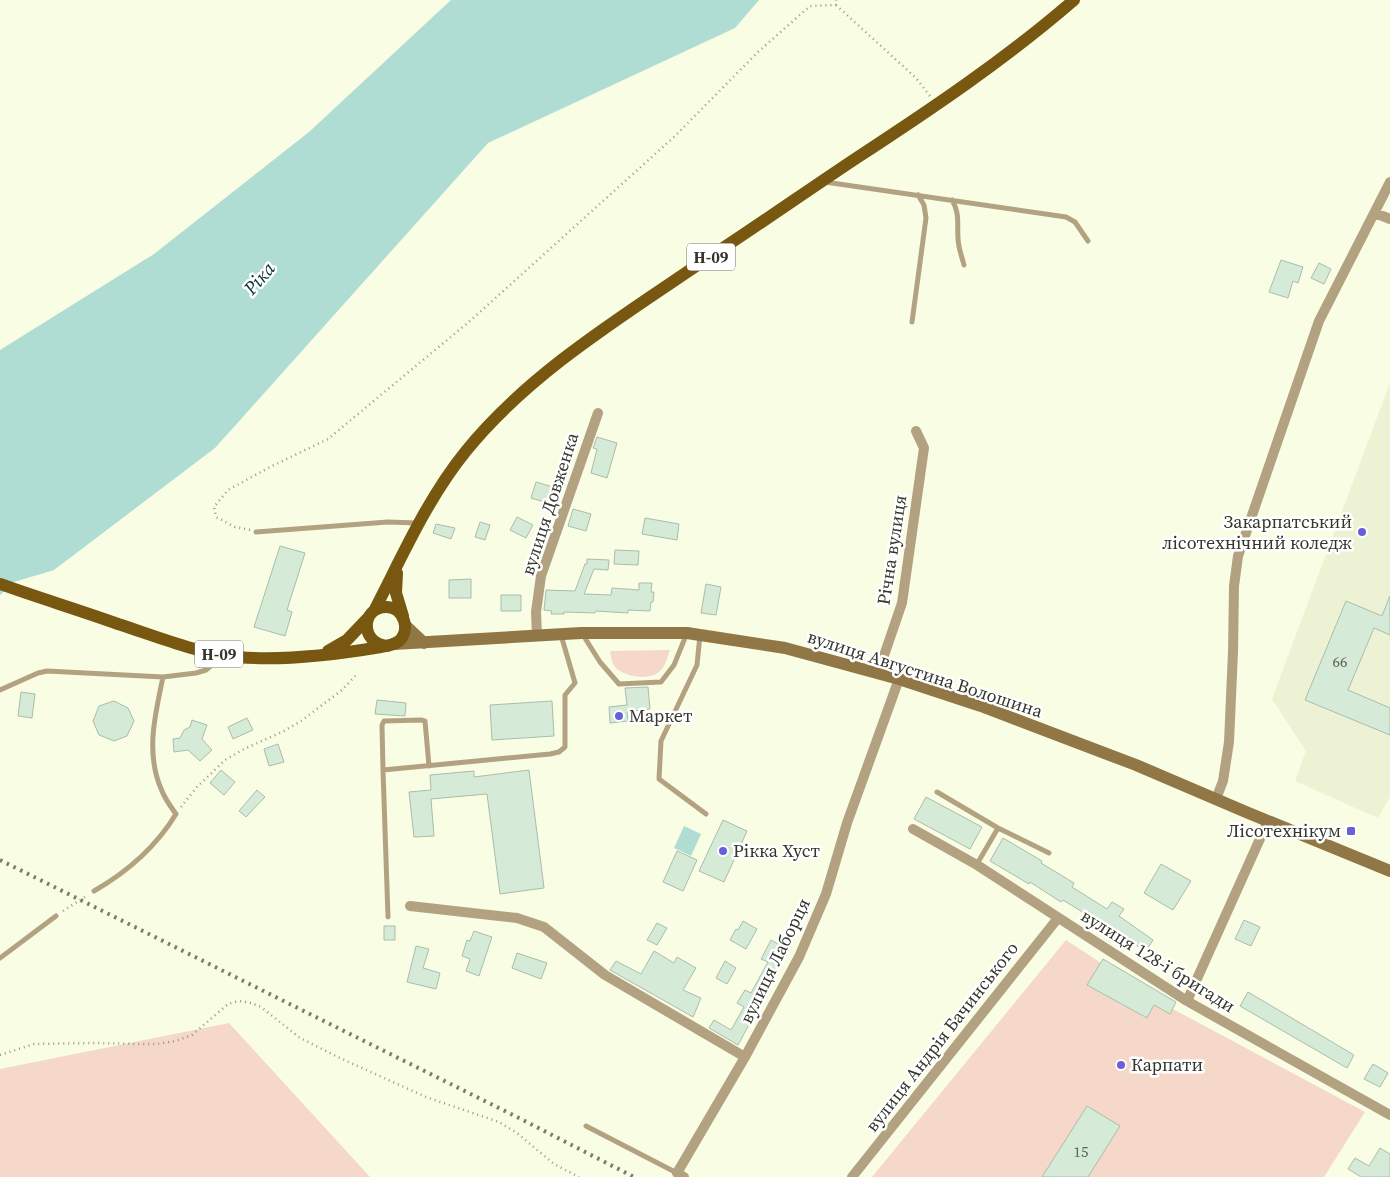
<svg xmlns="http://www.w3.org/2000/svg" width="1390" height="1177" viewBox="0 0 1390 1177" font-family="'Source Serif 4',serif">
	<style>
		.built { fill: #ecf2d3 }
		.green { fill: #f5d8c9 }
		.water { fill: #afddd4 }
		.building { fill: #d6ead8; stroke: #a9bdac }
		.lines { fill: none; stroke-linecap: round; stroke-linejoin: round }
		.path { stroke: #969987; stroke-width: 2.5; stroke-dasharray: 1 4; stroke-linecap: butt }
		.lane { stroke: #b3a282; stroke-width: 5 }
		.street { stroke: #b3a282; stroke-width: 10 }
		.secondary { stroke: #917746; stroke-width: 12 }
		.primary { stroke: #785810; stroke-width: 12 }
		.rail { stroke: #7a7d6e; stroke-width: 4; stroke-dasharray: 2.5 5; stroke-linecap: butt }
		.poi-dot { fill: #685fd9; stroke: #fff; stroke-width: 2 }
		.labels { text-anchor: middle; stroke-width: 5; stroke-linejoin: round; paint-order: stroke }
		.number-label { font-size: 15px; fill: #5c6357 }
		.shield { fill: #fff; stroke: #71726b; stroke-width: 1 }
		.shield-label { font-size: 16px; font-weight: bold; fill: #34362c }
		.street-label { font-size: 18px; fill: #34362c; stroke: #fff }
		.poi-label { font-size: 18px; fill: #34362c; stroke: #fff; text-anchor: start }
		.water-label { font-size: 19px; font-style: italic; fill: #08342e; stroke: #fff }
	</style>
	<rect width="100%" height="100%" fill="#f9fde4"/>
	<path class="built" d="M1390,383V797L1378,818L1295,781L1306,751L1272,699Z"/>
	<path class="green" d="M670,650C668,656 666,664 662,669C653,681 628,678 617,669C612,665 611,657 610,651Z
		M1066,940L1101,963L1088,985L1146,1018L1154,1005L1169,1013L1173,1009L1365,1112L1324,1177H872Z
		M229,1023L370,1177H0V1069Z"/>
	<path class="water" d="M451,0H759L735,28L488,143L215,448L54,570L14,582L0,595V350L154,254L309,132Z
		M684,826L701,834L691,856L674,848Z"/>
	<path class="building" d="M1281,260L1303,267L1298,283L1293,281L1288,298L1269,292Z
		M1319,263L1331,269L1324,284L1311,278Z
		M597,437L617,443L607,478L591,473L597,449L593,448Z
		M536,482L553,487L548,503L531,498Z
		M573,509L591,514L586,531L568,526Z
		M517,517L533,525L526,538L510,530Z
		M645,518L679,524L677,540L642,534Z
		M480,522L490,525L485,540L475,537Z
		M436,524L455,528L451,539L433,533Z
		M280,546L305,553L287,610L292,612L285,636L254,627Z
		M615,550L639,551L638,565L614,564Z
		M587,559L609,560L608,570L594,569L584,594L611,595L612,588L639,590V583H652L651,592H654L653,602H651L650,611L628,610V613L596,611L595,613L564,612V614H551L552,611L544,610L546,590L575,591L585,564H587Z
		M471,579V598H449V580Z
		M706,584L721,587L716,615L701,613Z
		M501,595H521V611H501Z
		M1390,596V635L1374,628L1348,690L1390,708V735L1305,700L1346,601L1382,616Z
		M648,687L650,709L627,712L628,721L610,723L609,707L627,705L625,688Z
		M21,692L35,694L32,718L18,716Z
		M377,700L406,703L405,716L375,714Z
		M114,701L128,708L134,721L127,736L114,741L99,735L93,721L99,706Z
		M552,701L554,736L492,740L490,705Z
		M247,718L253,730L233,739L228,727Z
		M192,720L207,725L202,739L212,750L200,761L188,750L174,752L173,739L180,738L184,730L190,727Z
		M278,744L284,762L269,766L264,749Z
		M221,770L235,782L224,795L210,783Z
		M529,770L544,888L500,894L487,794L431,799L434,836L414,837L409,792L431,790L430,775L474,771V777Z
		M257,790L265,797L246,817L239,811Z
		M926,797L982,827L970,849L914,819Z
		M723,820L747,831L724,882L699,871Z
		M1003,838L1042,861L1041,863L1074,883L1072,887L1107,909L1112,902L1124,909L1119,916L1153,940L1146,951L1063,900L1061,902L1030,882L1029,884L990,861Z
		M677,851L697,860L683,891L663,882Z
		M1161,864L1191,881L1173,910L1144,893Z
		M1244,920L1260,927L1251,946L1235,939Z
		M743,921L757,929L746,949L730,940L736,929L738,930Z
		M657,923L667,928L657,945L647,940Z
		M384,926H395V940H384Z
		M474,931L492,937L479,976L466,971L470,959L462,956L467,940L470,941Z
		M771,940L787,949L774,972L777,973L738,1045L709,1028L714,1020L731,1030L744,1007L737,1003L745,990L751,993L768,962L761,959Z
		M416,946L429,949L423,968L440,973L436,989L407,982Z
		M654,951L674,963L677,957L696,968L683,990L701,998L693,1017L610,970L616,961L641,974Z
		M517,953L547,963L541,979L512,968Z
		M1103,959L1176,1002L1170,1014L1154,1005L1147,1018L1087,985Z
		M725,961L736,968L727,984L716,978Z
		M1248,992L1354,1055L1347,1068L1240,1006Z
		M1373,1064L1388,1073L1380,1087L1364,1079Z
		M1087,1106L1120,1126L1088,1177H1042Z
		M1380,1148L1390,1154V1177H1361L1348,1169L1355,1158L1369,1166Z"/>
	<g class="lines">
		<path class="path" d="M836,5L916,78L930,96
			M250,530L235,527L216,517L214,507L228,490L270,467L328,439L470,321L674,137L758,52L810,6L836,5V0
			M181,807L196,788L225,760L244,749L284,731L301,721L342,690L358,673
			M63,911L88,895
			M0,1055L34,1044L96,1043L136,1044H157L176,1041L192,1035L228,1004L239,1001L251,1003L261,1007L300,1038L340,1058L426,1097L499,1122L517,1133L554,1164L579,1177"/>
		<path class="lane" d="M825,182L1066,217L1075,222L1088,241
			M952,200C960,213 957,224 958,238C958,247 962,257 964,265
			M912,322L926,218L924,205L918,195
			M256,532L388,522L417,523
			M583,635L600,662L619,684L661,682L674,665L687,633
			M700,635L697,665L661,741L659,779L706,814
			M0,690L38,673L47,671L163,677L196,673L206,670L212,665L217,655
			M383,770L382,725L384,721L422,720L425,721L429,766
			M937,792L998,828L1049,853
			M977,864L998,828
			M94,891C127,872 156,847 176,814C171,807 165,799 162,791C145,754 155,715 163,677
			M388,917L383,770L550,754L559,752L565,747V695L575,683L561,635
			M0,958L56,916
			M586,1126L677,1173"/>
		<path class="street" d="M1375,213L1390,219
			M537,636L536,612L541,576L598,413
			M878,673L902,603L924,448L916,431
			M1216,799L1223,781L1229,742L1233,652L1234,586L1238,556L1319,321L1390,182
			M913,829L977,865L1187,1001L1390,1115
			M410,906L517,918L544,927L605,975L745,1057
			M1187,1001L1268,821
			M684,1177L677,1173L745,1057L799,957L826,894L847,823L899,679
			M852,1177L1058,918"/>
		<path class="secondary" d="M405,625L424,643
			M394,644L581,633H687L785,648L899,679L981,706L1136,765L1246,812L1390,871"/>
		<path class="primary" d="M397,573L396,593L403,616
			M0,584C39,598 79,610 118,624C158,637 196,653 238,657C280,661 339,654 381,647C387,646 394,645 399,641C411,630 404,608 387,607C361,606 359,644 388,646
			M374,611C402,557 427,499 466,451C528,374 621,317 702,262C754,228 804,193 855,159C930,110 1006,59 1074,0
			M328,651L347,640L368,618"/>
		<path class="rail" d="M0,860L517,1117L634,1177"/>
	</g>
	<g class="poi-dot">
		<circle cx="1362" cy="532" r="5"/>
		<circle cx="619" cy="716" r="5"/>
		<rect x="1346" y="826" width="10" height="10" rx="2.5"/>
		<circle cx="723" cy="851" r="5"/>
		<circle cx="1121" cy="1065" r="5"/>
	</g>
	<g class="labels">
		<g class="number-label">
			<text x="1340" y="667">66</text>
			<text x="1081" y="1157">15</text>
		</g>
		<g class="shield">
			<rect x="687" y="243.5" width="48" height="27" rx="4"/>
			<rect x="195" y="640.5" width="48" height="27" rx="4"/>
		</g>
		<g class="shield-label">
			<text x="711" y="263">Н-09</text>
			<text x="219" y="660">Н-09</text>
		</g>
		<g class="street-label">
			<text transform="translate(550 504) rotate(-72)" y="6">вулиця Довженка</text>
			<text transform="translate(892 550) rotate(-81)" y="6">Річна вулиця</text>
			<text transform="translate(925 674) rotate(18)" y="6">вулиця Августина Волошина</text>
			<text transform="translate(775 961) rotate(-64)" y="6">вулиця Лаборця</text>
			<text transform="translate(1158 961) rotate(32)" y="6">вулиця 128-ї бригади</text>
			<text transform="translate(942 1037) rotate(-52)" y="6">вулиця Андрія Бачинського</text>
		</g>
		<g class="poi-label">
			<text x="1352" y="528" text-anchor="end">Закарпатський<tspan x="1352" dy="21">лісотехнічний коледж</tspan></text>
			<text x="629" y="722">Маркет</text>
			<text x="1341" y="837" text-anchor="end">Лісотехнікум</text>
			<text x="733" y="857">Рікка Хуст</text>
			<text x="1131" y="1071">Карпати</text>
		</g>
		<g class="water-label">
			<text transform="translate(259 278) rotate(-49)" y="7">Ріка</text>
		</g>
	</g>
</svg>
